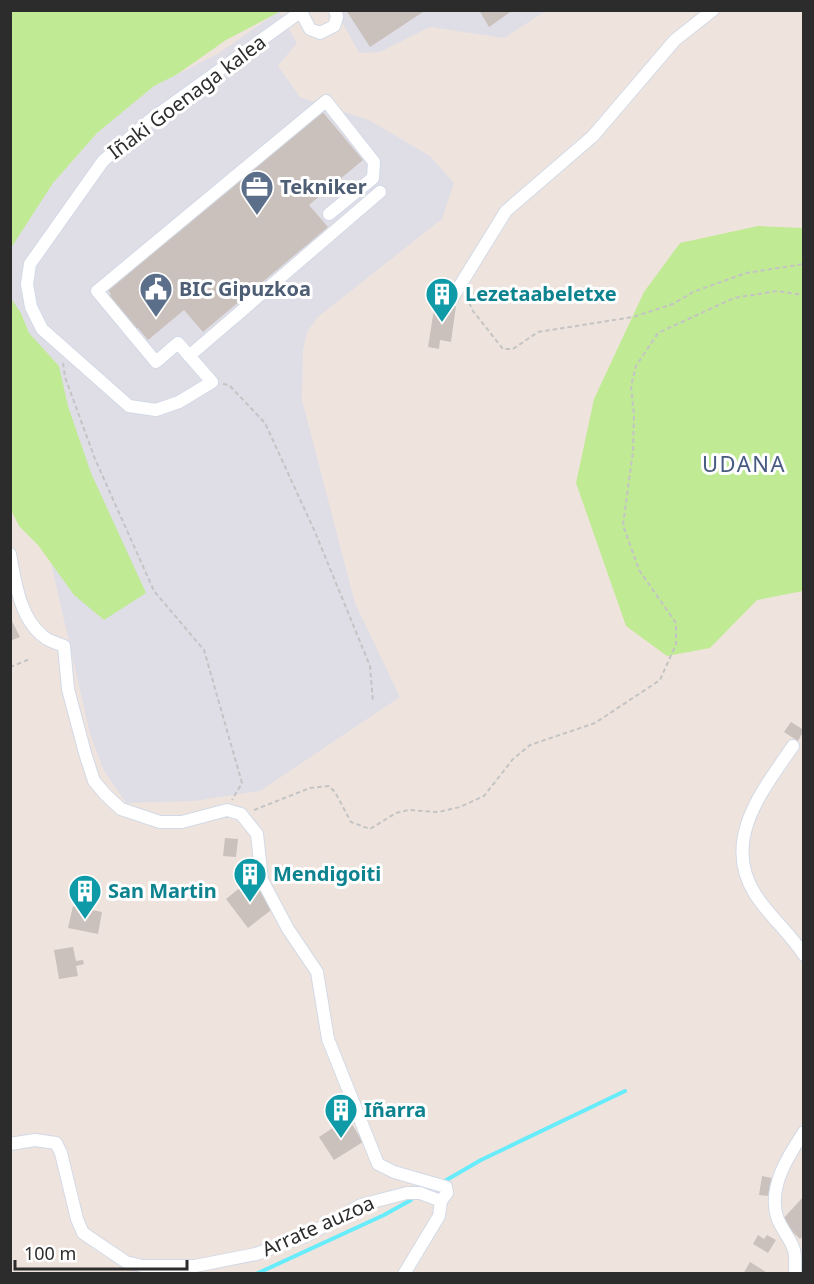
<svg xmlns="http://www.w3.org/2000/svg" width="814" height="1284" viewBox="0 0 814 1284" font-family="'Noto Sans',sans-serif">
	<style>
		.industrial { fill: #dfdee7 }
		.green { fill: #c0ea94 }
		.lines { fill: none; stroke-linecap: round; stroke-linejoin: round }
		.stream { stroke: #66ecfa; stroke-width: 4 }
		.building { fill: #cac1bc }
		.minor-casing { stroke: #d2d9e6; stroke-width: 14 }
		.path { stroke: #c4c4c4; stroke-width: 2; stroke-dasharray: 4.5 3; stroke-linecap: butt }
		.minor { stroke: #fff; stroke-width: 12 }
		.labels { text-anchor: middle; stroke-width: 6; stroke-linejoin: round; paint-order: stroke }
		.street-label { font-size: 20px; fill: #2c2c2c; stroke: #fff }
		.service-label { font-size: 20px; font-weight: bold; fill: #4e5e75; stroke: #fff; text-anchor: start }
		.culture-label { font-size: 20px; font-weight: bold; fill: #0d838f; stroke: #fff; text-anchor: start }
		.quarter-label { font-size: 22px; letter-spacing: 1.5px; fill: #475b81; stroke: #fff }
	</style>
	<rect width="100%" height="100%" fill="#efe4dd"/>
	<path class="industrial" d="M279,11L297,43L278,66L300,97L369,120L430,156L454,183L442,219L318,317L307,332L303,351L302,400L355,603L400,697L260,791L194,801L126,803L104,771L90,734L22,436L11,340L10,248L53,183L97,133L154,86L219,53Z
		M336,11H546L504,38L430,27L380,52L359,53Z"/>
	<path class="green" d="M10,11L11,10L281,11L226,40L176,75L154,86L97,133L53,183L11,248Z
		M758,226L803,228V591L757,600L710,648L667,656L626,626L576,483L594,399L644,292L680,243Z
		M10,297L21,313L29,333L59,366L68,406L91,473L146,593L104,620L74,595L38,545L19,526L11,510Z"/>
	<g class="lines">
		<path class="stream" d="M443,1182L481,1160L625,1091
			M256,1274L384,1215L411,1200"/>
	</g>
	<path class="building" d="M346,10H426L370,47Z
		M479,10H513L489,27Z
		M321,110L363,160L309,205L328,227L203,332L184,310L148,340L138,328L133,331L105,298L111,294L108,290Z
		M435,303L456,306L451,342L440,340L439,349L428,347Z
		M10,617L20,637L10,641Z
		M791,722L804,730L798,741L784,732Z
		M225,838L238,839L236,857L223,856Z
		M252,878L275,907L248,928L226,899Z
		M73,906L102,912L98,934L68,928Z
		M73,947L76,961L83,960L84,964L76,966L78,976L59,979L54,950Z
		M348,1118L363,1142L334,1160L319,1137Z
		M762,1176L772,1178L770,1196L759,1195Z
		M804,1196V1236L800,1239L781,1221Z
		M758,1235L764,1239L767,1235L776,1240L768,1253L753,1244Z
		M750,1262L769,1274H743Z"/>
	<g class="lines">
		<defs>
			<path id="minor" d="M303,10L150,120L103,161L30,264L27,284L31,307L42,329L129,406L156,410L179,402L212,382L178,343L156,362L97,291L326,101L374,162L373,178L329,214
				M301,12L310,29L320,33L334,26L337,17L335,10
				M451,300L506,211L593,136L675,40L713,10
				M189,356L380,192
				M10,554C15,582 20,618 43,636C48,641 57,643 64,646L68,689L85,753L94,781L106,795L121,809L160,822H182L227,810L241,814L257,834L262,880L288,929L317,972L328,1039L378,1164L394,1172L446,1187L447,1193L441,1201
				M793,746C763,790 721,840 755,894C769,916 790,933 804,955
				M10,1144L35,1140L56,1143L61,1153L77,1219L83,1233L126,1262L142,1266H195L256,1254L308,1235L361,1205L407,1193H420L441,1201
				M404,1274L439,1216L441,1201
				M795,1274C795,1266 796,1257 794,1250C791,1239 781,1229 777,1217C768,1187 788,1156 804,1132"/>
		</defs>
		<use href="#minor" class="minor-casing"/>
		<path class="path" d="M466,296L473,311L503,349H513L538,332L633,317L673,304L693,292L746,273L804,264
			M63,363L65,377L95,459L154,591L204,650L242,783L232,800
			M223,384L229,385L265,423L315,532L370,666L373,702
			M10,667L30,659
			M254,810L310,788L329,786L335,792L351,822L370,829L396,813L409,810L438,812L460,807L484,796L513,759L530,745L595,723L660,680L676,644V623L639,570L623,525L633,451L634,415L631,386L636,366L658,333L734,298L777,291L804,295"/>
		<use href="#minor" class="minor"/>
	</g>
	<defs>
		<symbol id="office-pin" viewBox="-11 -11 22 30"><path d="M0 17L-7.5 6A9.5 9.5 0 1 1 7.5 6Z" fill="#5c6f8a" stroke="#fff"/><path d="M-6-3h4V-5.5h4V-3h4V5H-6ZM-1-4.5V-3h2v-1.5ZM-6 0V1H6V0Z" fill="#fff"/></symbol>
		<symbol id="civic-pin" viewBox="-11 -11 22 30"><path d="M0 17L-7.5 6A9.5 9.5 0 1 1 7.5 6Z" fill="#5c6f8a" stroke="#fff"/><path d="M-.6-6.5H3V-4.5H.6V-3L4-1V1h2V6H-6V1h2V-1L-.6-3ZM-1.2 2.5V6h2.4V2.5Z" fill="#fff"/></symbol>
		<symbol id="building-pin" viewBox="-11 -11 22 30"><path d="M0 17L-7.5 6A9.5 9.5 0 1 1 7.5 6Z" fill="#0f9aa8" stroke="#fff"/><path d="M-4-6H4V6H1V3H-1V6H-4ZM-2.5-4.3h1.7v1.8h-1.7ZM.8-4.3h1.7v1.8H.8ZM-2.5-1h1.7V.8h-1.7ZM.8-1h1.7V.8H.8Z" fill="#fff"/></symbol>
	</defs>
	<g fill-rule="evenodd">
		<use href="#office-pin" x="238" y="168" width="38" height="52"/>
		<use href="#civic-pin" x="137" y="270" width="38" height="52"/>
		<use href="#building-pin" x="423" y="275" width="38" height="52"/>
		<use href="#building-pin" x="231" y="855" width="38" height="52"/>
		<use href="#building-pin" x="66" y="872" width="38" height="52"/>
		<use href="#building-pin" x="322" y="1091" width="38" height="52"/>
	</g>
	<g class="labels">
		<g class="street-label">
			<text transform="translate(187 97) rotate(-37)" y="7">Iñaki Goenaga kalea</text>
			<text transform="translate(318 1226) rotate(-24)" y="7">Arrate auzoa</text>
		</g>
		<g class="service-label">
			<text x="280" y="194">Tekniker</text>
			<text x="179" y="296">BIC Gipuzkoa</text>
		</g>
		<g class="culture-label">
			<text x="465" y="301">Lezetaabeletxe</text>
			<text x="273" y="881">Mendigoiti</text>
			<text x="108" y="898">San Martin</text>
			<text x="364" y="1117">Iñarra</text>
		</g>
		<g class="quarter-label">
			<text x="744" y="472">UDANA</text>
		</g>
	</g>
	<rect width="814" height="1284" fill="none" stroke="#2c2c2c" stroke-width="24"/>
	<path d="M15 1260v9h172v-9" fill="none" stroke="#2c2c2c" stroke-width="3"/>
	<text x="24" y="1260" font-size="18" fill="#2c2c2c" stroke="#ffffff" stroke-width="4.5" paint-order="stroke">100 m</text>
</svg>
